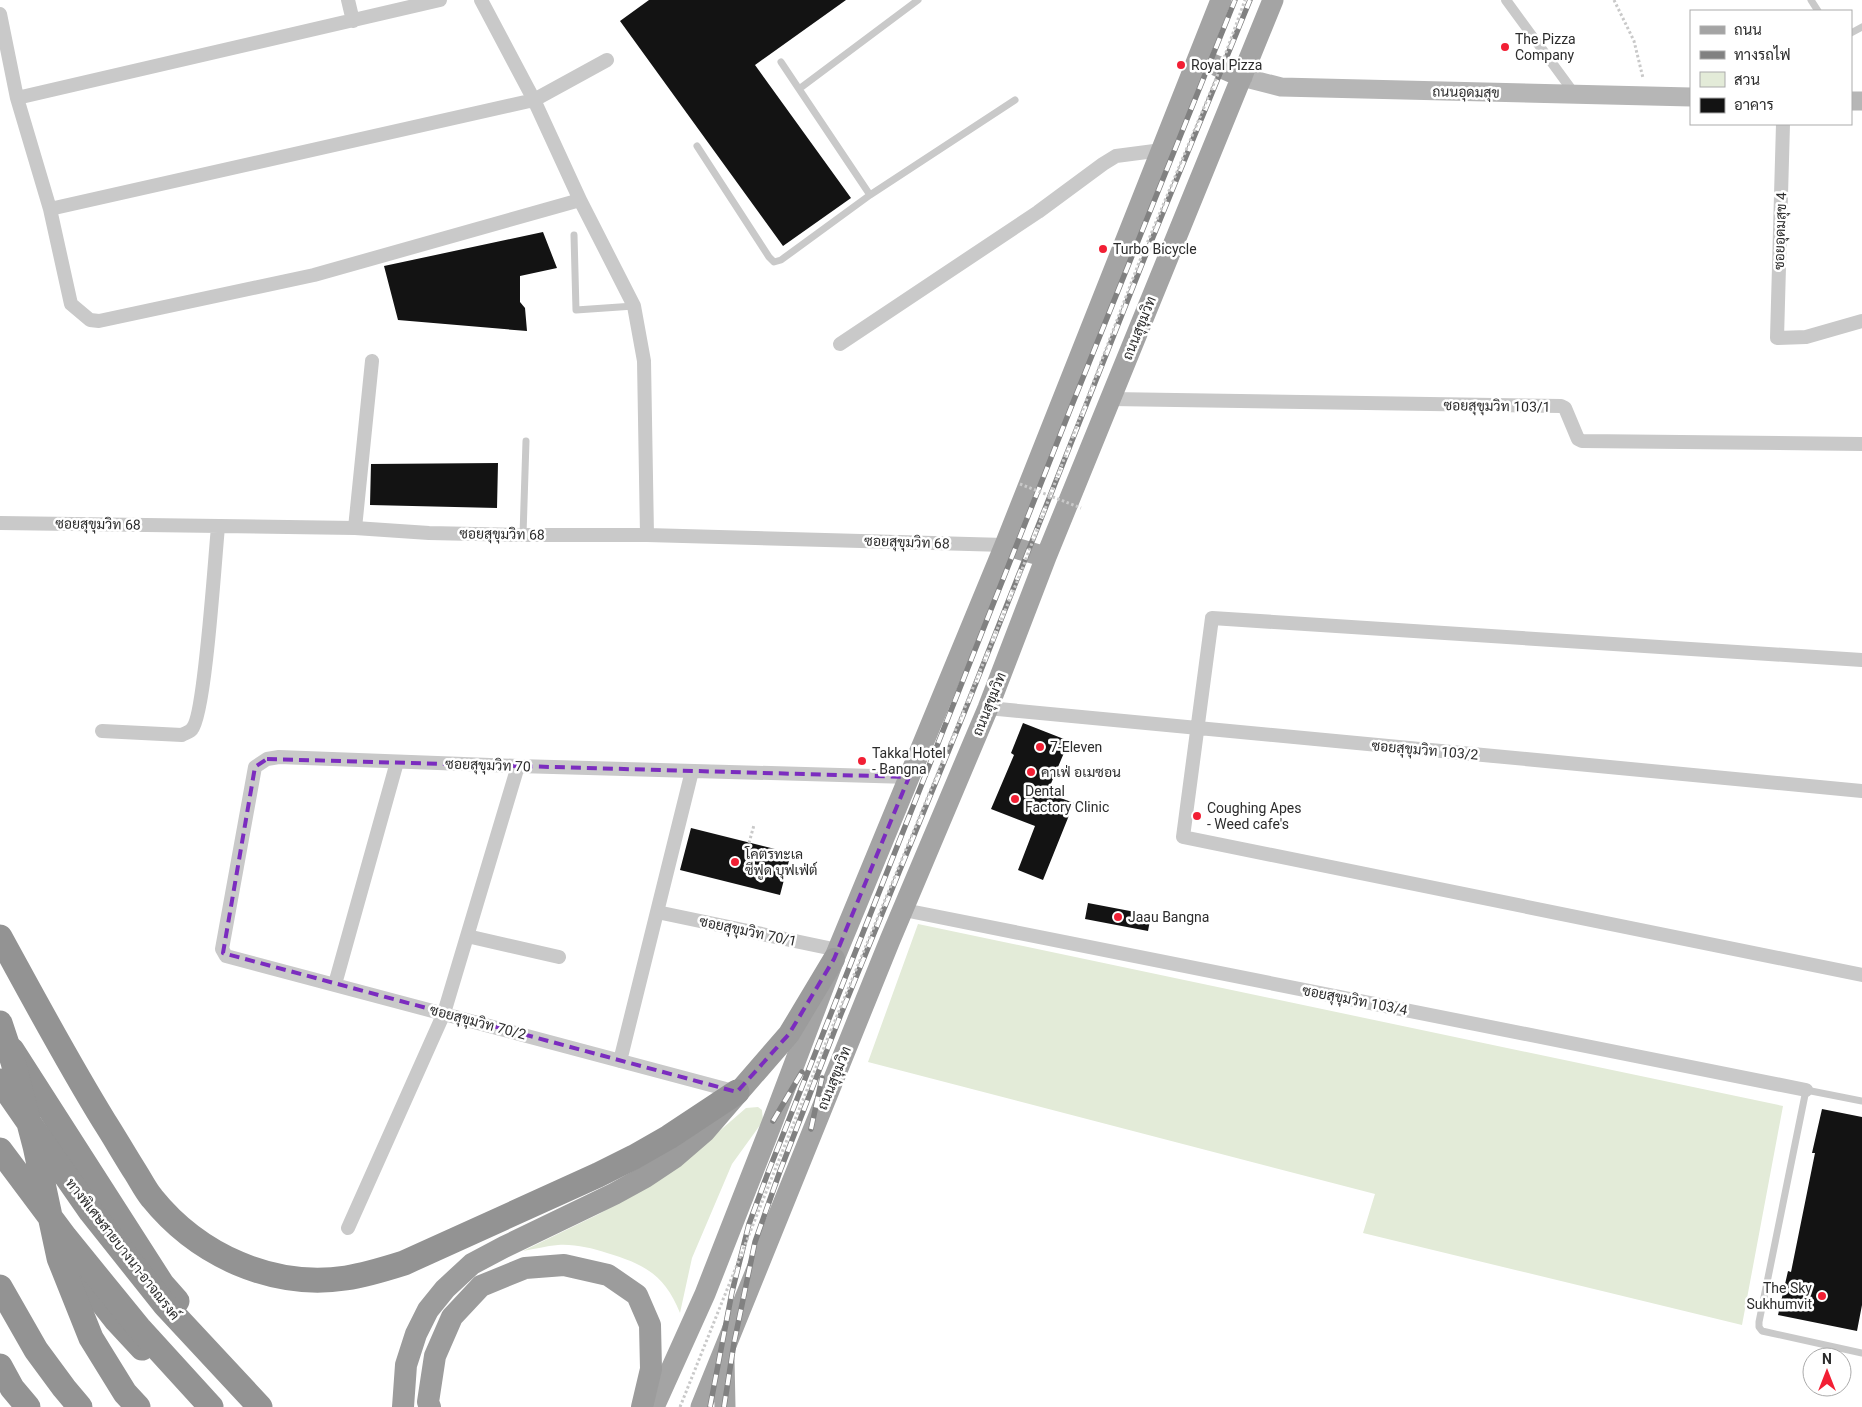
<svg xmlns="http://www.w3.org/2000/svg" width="1862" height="1407" viewBox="0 0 1862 1407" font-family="Roboto,Sarabun,sans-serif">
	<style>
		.green { fill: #e3ebd8 }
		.building { fill: #131313 }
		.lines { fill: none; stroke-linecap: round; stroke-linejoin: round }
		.path { stroke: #c9c9c9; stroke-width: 3; stroke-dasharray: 2.5 2.5; stroke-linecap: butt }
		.service { stroke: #c9c9c9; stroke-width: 7 }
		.pedestrian { stroke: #c9c9c9; stroke-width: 10 }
		.minor { stroke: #c9c9c9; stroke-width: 14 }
		.secondary { stroke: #b6b6b6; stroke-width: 19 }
		.primary { stroke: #a4a4a4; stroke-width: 21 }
		.trunk { stroke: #9c9c9c; stroke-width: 22 }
		.motorway { stroke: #939393; stroke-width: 25 }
		.rail-casing { stroke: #818181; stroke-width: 5.5 }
		.rail { stroke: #fff; stroke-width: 4; stroke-dasharray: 11; stroke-linecap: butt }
		.path-bridge { stroke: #c9c9c9; stroke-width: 3; stroke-dasharray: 2.5 2.5; stroke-linecap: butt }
		.motorway-bridge { stroke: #939393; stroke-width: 25 }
		.marked { fill: none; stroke: #7b2cbf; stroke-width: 4; stroke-dasharray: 10 6; stroke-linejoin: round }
		.poi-dot { fill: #f21f34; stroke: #fff; stroke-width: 2 }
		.labels { text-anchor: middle; stroke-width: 5; stroke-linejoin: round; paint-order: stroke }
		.poi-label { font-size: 14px; fill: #2c2c2c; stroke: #fff; text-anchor: start }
		.street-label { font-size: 14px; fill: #2c2c2c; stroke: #fff }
	</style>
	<rect width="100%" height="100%" fill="#fff"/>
	<path class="green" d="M918,924L1783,1106L1742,1325L1363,1233L1375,1194L868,1062Z
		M758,1107L762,1110L763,1121L732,1164L692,1258L680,1313C665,1275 644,1264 607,1253C591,1248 575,1244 558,1245C546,1246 535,1249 523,1251L599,1214L679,1166L746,1108Z"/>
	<path class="building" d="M649,0H846L755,65L851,198L783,246L620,21Z
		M543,232L557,268L520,276V302L525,308L527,331L398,320L384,266Z
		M498,463L497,508L370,505L371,464Z
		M1023,723L1069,741L1047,793L1074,803L1043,880L1018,870L1035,826L991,809L1014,755L1011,753Z
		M691,828L791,853L780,895L680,870Z
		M1088,903L1151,915L1148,931L1085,919Z
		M1822,1109L1862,1117V1305L1857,1331L1778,1315L1788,1271L1791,1272L1815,1153H1812Z"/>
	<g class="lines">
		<path class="path" d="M1614,0L1634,41L1643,78
			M749,843L754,825"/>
		<path class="service" d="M918,0L799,89L870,195L1015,100
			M1811,0L1818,11
			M1851,33L1862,27
			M781,62L799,89
			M697,146L769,257L774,262L781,260L870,195
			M574,235L576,310L634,306
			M523,535L526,441
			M1862,1101L1806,1090L1759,1322V1327L1762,1331L1862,1353"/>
		<path class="pedestrian" d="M1506,0L1574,93"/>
		<path class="minor" d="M348,0L353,21
			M481,0L534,100L580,200L634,306L644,361L647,535
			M0,14L17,98L50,209L71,304L90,320L99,321L314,275L580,200
			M17,98L440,0
			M1783,124L1777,338L1806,337L1862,321
			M50,209L534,100L607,60
			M840,344L1038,212L1103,164L1116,156L1162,150
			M1111,399L1561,406L1565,408L1578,439L1582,441L1862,444
			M0,523L355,528L429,533L523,535H647L1005,545
			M355,528L372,361
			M1862,660L1212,618L1183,837L1862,975
			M988,708L1862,791
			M102,731L182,735C185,733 190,732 192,729C205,716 215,556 218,527
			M904,910L1806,1090
			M657,912L838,950
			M467,936L559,957
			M335,984L397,762
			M620,1061L692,771
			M737,1092L226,956L222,949L255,767L267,759L279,757L518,766L909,777
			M348,1228L444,1013L518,766"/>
		<path class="secondary" d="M1242,77L1281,87L1691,97
			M1851,101H1862"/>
		<path class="primary" d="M1199,58L1242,77
			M1005,545L1046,557
			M724,1359L725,1407
			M654,1407L705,1294L772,1123L834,959L1005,545L1221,0
			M701,1407L890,940L988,708L1046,557L1273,0"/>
		<path class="trunk" d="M403,1407L406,1365L416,1334L428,1310L445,1289L472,1264L504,1247L614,1194L645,1177L675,1157L704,1132L789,1034L834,959
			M430,1407L428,1402L435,1356L452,1317L481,1286L525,1268L564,1265L608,1275L637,1295L650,1325L651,1369L642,1407"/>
		<path class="motorway" d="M0,937C34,999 67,1061 104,1121C115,1138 125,1156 136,1173C141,1181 146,1191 152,1198C198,1255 272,1289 346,1278C366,1275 385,1269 404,1263L598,1175L634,1157L669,1137L737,1092
			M12,1050L162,1284L177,1301
			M87,1283L116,1320L142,1348
			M0,1287L36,1350L64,1388L80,1407
			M0,1366L12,1388L28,1407"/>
		<defs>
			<path id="rail" d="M773,1121L802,1072
				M811,1129L822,1078
				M710,1407L732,1292L749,1224L769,1170L1070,410L1235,0
				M724,1407L734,1343L755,1242L780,1171L841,1014L964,713L1144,259L1250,0"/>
		</defs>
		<use href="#rail" class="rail-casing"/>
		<use href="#rail" class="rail"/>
		<path class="path-bridge" d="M1020,484L1081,508
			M680,1407L829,1035L1021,572L1138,265L1220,69L1245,0"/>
		<path class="motorway-bridge" d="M0,1023L13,1062L35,1146L59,1258L91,1338L125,1393L138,1407
			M0,1081L91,1212L165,1305L260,1407
			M0,1150L65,1237L139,1328L211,1407"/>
	</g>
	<path class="marked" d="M267,759L909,777L834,959L789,1034L737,1092L223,953L255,767Z"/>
	<g class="poi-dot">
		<circle cx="1505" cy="47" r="5"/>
		<circle cx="1181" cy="65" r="5"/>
		<circle cx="1103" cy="249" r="5"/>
		<circle cx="1040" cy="747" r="5"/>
		<circle cx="862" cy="761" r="5"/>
		<circle cx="1031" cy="772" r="5"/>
		<circle cx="1015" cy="799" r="5"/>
		<circle cx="1197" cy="816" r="5"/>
		<circle cx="735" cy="862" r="5"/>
		<circle cx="1118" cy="917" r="5"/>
		<circle cx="1822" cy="1296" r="5"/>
	</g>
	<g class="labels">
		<g class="poi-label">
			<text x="1515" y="44">The Pizza<tspan x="1515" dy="16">Company</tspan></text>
			<text x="1191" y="70">Royal Pizza</text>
			<text x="1113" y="254">Turbo Bicycle</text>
			<text x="1050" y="752">7-Eleven</text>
			<text x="872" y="758">Takka Hotel<tspan x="872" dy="16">- Bangna</tspan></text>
			<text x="1041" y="777">คาเฟ่ อเมซอน</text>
			<text x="1025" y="796">Dental<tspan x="1025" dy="16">Factory Clinic</tspan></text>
			<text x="1207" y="813">Coughing Apes<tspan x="1207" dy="16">- Weed cafe's</tspan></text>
			<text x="745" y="859">โคตรทะเล<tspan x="745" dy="16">ซีฟูด บุฟเฟ่ต์</tspan></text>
			<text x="1128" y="922">Jaau Bangna</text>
			<text x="1812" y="1293" text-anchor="end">The Sky<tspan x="1812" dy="16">Sukhumvit</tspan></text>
		</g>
		<g class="street-label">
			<text transform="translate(1466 92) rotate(1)" y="5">ถนนอุดมสุข</text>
			<text transform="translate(1780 231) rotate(-88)" y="5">ซอยอุดมสุข 4</text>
			<text transform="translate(1139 328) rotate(-68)" y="5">ถนนสุขุมวิท</text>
			<text transform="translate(1497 406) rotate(1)" y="5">ซอยสุขุมวิท 103/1</text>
			<text transform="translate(98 524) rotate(1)" y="5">ซอยสุขุมวิท 68</text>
			<text transform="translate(502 534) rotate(1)" y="5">ซอยสุขุมวิท 68</text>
			<text transform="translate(907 542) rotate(2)" y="5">ซอยสุขุมวิท 68</text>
			<text transform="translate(989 704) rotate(-68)" y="5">ถนนสุขุมวิท</text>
			<text transform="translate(1425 750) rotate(5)" y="5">ซอยสุขุมวิท 103/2</text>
			<text transform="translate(488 765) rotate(2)" y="5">ซอยสุขุมวิท 70</text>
			<text transform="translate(748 931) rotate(12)" y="5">ซอยสุขุมวิท 70/1</text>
			<text transform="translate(1355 1000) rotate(11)" y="5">ซอยสุขุมวิท 103/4</text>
			<text transform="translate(478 1022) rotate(15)" y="5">ซอยสุขุมวิท 70/2</text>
			<text transform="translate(834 1078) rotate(-68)" y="5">ถนนสุขุมวิท</text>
			<text transform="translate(123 1249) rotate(52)" y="5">ทางพิเศษสายบางนา-อาจณรงค์</text>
		</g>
	</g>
	<rect x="1690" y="10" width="162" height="115" fill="#ffffff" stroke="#ababab"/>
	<rect x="1700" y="26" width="25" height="8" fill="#a4a4a4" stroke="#ababab"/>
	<text x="1734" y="35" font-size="15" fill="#2c2c2c">ถนน</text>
	<rect x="1700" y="51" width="25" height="8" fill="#818181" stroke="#ababab"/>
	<text x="1734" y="60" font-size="15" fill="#2c2c2c">ทางรถไฟ</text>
	<rect x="1700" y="72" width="25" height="15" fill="#e3ebd8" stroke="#ababab"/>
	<text x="1734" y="85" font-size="15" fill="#2c2c2c">สวน</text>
	<rect x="1700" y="98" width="25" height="15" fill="#131313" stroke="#ababab"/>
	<text x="1734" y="110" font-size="15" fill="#2c2c2c">อาคาร</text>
	<g transform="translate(1827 1372)"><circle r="24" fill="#ffffff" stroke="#ababab"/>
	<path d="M0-4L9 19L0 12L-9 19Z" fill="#f21f34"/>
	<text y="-8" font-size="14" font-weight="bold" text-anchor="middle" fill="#2c2c2c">N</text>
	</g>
</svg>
